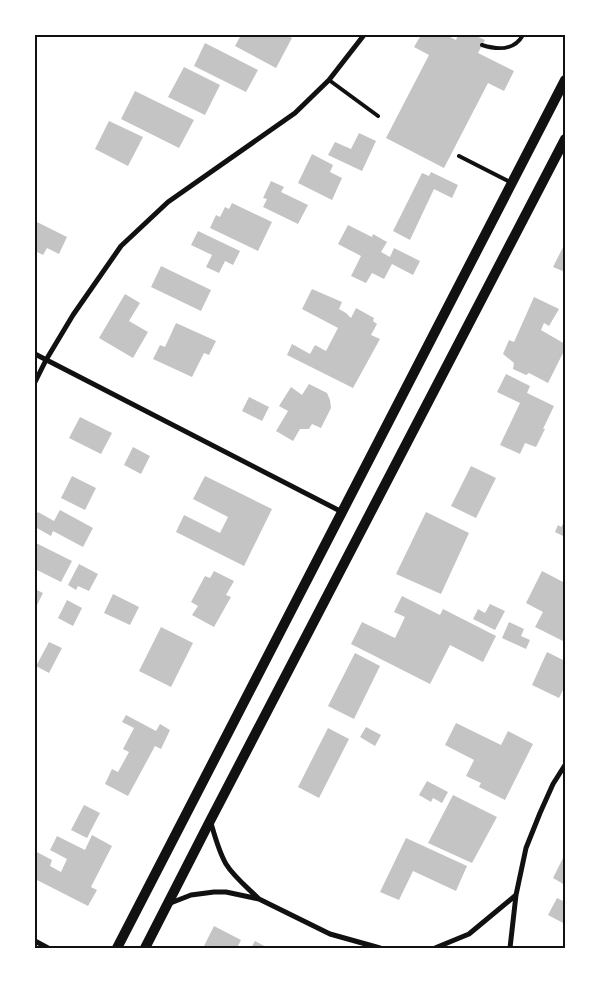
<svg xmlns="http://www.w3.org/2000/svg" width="600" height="983" viewBox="0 0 600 983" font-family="'Public Sans',sans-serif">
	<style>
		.building { fill: #c4c4c4 }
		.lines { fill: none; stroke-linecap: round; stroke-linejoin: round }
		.service { stroke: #111; stroke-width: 4 }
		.minor { stroke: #111; stroke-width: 5 }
		.secondary { stroke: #111; stroke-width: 10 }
		.neatline { fill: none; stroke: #111; stroke-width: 2 }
	</style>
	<rect width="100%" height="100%" fill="#fff"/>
	<path class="building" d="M241,35H287L292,38L276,68L235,46Z
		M421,35H446L456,40L458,35H474L485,40L478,53L514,71L504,91L488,83L444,168L386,138L429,55L414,47Z
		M205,43L258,70L246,92L194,66Z
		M184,67L220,85L205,115L168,97Z
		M135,91L194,120L179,148L121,119Z
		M109,121L143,137L128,166L95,149Z
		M359,133L376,141L362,171L328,155L335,142L351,149Z
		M312,154L333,165L330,172L342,178L332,200L298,183Z
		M431,172L458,185L452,198L434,189L410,240L393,231L422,173L429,176Z
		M271,181L284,187L281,192L308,205L298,224L263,207L267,199L263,198Z
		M232,203L272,222L258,251L210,228L216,215L220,217L225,207L229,209Z
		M35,221L67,237L59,254L47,248L43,255L35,251Z
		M348,225L372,237L373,234L387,242L381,252L390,257L394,248L420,261L413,275L392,264L384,279L372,273L366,283L351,276L361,256L338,244Z
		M198,231L240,251L233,265L225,261L219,273L206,267L212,255L191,245Z
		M563,247L565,248V272L553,267Z
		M161,266L211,290L201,311L151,287Z
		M312,289L342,302L339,309L346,313L351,318L356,308L374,318L373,321L377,324L371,335L380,339L353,388L287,355L292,344L310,354L315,345L326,351L338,328L302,309Z
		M125,294L140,303L129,321L148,332L133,358L99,338Z
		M534,297L559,309L549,326L544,323L541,330L565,344V349L548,383L529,373L526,375L513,369L514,363L503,354L509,340L514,342Z
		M176,323L216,341L209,355L204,353L192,377L153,359L160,345L165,347Z
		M506,374L530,386L527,393L554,406L543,429H545L536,447L525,443L520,454L500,445L520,403L497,392Z
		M309,384L327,393L330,400L331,408L321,428L312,424L309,429H300L293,441L276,431L288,411L279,406L291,387L302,395Z
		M249,397L269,407L262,421L242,411Z
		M80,417L112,433L101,454L69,438Z
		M133,447L150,456L141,474L124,465Z
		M471,466L496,478L476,518L451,506Z
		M72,476L96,488L85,510L61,498Z
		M205,476L272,509L244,566L176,532L184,515L220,533L228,517L193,499Z
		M60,510L93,528L83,547L53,531L51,536L35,527V516L38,512L54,521Z
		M426,512L469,533L441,594L396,574Z
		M563,524L565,525V537L555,532L558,525L561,527Z
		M36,543L72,561L61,582L35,569V545Z
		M79,564L98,574L89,591L78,586L76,590L68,585Z
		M214,571L234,581L226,595L231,597L214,627L192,615L198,606L191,602L205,576L210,578Z
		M542,571L565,583V642L535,627L543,612L526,603Z
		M35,589L43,593L35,609Z
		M113,594L139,607L130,625L104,613Z
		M402,596L440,615L443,609L496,636L483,662L450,645L430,684L351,644L362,622L395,638L405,617L394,612Z
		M67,600L82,608L73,626L58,618Z
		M490,604L505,611L495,630L473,619L478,609L485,613Z
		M509,622L524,629L521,636L530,640L526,649L502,638Z
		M161,627L193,643L171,687L139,671Z
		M49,642L62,648L49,673L36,666Z
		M547,652L565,661V686L559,698L532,685Z
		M355,653L380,666L354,719L328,706Z
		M126,715L156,731L160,724L170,730L161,749L155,746L128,796L105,784L112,769L118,772L129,752L123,749L134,728L122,722Z
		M456,723L501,745L508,731L533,744L505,800L479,787L481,783L466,776L474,760L445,745Z
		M366,727L381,735L375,746L360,737Z
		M328,728L349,739L319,798L298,787Z
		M427,781L448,792L442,803L433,798L431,802L419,795Z
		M453,795L497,817L472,863L428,843Z
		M84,805L100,813L87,838L71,830Z
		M92,835L112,846L91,887L97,890L88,906L35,879V851L52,860L50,866L61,872L67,859L50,850L57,836L85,850Z
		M406,838L467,866L456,891L413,871L399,900L380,892Z
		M565,854V885L553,878Z
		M557,898L565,902V924L548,915Z
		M214,926L241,940L237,948H203Z
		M255,941L268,948H251Z"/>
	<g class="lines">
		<path class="service" d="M482,45C498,50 514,51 523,35
			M329,80L378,116
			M459,156L512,183"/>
		<path class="minor" d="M35,354L342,512
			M35,382L46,360L73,315L121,246L168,202L295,113L329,80L364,35
			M211,823C215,837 219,852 226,864C234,877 248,888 259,899
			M168,904L191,895L214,892H226L259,899L330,934L380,948
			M35,941L48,948
			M435,948L469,934L516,895
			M510,948L516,895L526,848L540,813L553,784L565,765"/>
		<path class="secondary" d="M117,948L565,80
			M145,948L210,821L565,139"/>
	</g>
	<rect width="600" height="983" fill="none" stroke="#ffffff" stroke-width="72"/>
	<rect x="36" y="36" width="528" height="911" class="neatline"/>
</svg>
